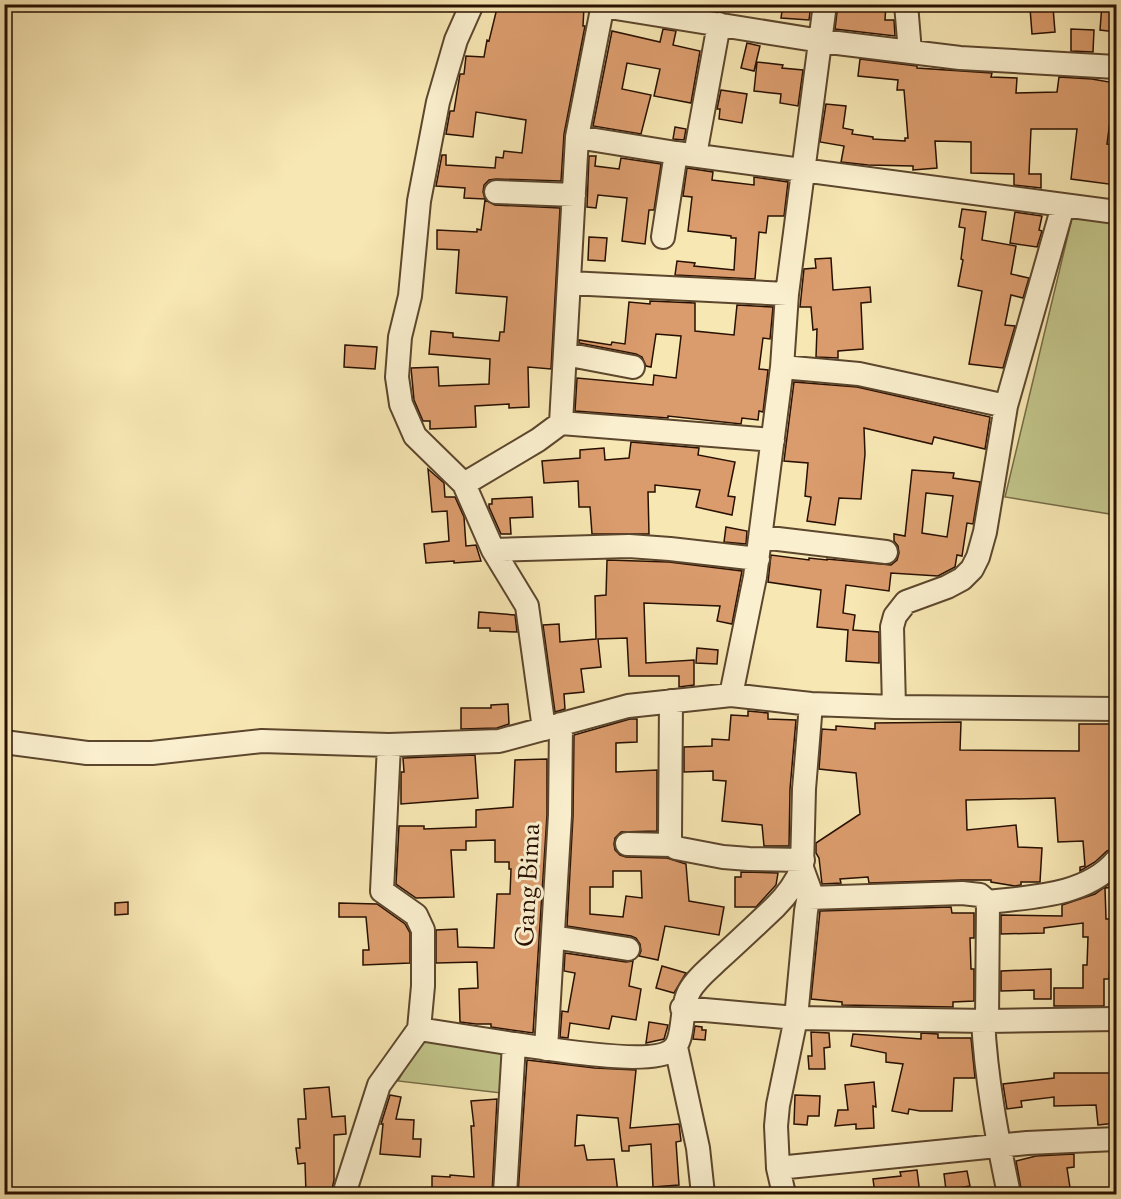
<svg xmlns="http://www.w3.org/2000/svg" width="1121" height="1199" viewBox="0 0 1121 1199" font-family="'Sorts Mill Goudy',serif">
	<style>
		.green { fill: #c1c489; stroke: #746a44; stroke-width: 1.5 }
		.building { fill: #db9c6d; stroke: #281000; stroke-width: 1.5; fill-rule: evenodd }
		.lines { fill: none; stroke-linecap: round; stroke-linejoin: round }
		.minor-casing { stroke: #5c462d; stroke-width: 26 }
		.minor { stroke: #faefce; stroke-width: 22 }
		.labels { text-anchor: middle; stroke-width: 6; stroke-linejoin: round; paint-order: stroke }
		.street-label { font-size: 26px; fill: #281000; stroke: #faefce }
	</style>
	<rect width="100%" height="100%" fill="#f7e7b3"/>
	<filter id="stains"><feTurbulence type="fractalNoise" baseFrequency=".00333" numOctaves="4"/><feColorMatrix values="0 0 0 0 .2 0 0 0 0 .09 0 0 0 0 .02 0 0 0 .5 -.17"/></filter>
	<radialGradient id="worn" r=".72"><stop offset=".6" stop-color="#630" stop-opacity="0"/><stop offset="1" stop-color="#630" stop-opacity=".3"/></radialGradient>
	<path class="green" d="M1073,214L1116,220V515L1005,497Z
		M425,1034L510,1047L511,1094L398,1081Z"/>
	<path class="building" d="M498,4L584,7L583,26H585L564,134L561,181L496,179L489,180L484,185L483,192L485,199L464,198L465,188L436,186L442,155H446V165L495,168L496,157L503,158L504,151L522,153L526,120L476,112L473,137L446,134L450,111H454L460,74H464L466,56L484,57L487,40L489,41Z
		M783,4H811L809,20L781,18Z
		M838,4H886L885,20H894L895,36L835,29Z
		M1102,4H1116V32L1100,30Z
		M1053,7L1055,32L1032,34L1030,8Z
		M663,29L676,31L673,45L700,51L691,103L654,96L660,69L627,63L622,89L651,95L641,134L593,126L612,31L660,42Z
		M1071,29L1094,30L1093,52L1071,51Z
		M747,43L760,46L754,71L741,68Z
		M860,59L917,66V68L992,73L991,77L1017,78L1016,93L1057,92L1059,77L1092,79L1115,83L1107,144L1116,145V185L1071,179L1077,129H1031L1029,174H1041V188L1014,185V174L971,173V142L935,141L937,168L913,170V166L868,165L841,162L844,146L820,142L826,104L846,106L843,128L853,130L852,134L873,137V139L905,141V138H908L904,90H897L898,80L858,76Z
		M757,62L783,65L782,68L803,70L798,106L780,103L781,94L754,91Z
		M721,90L747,94L742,123L719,119L720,109H717Z
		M675,127L686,129L684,140L673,139Z
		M589,156H596L595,166L619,169L621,158L661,164L654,210H649L645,244L622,241L627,198L598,195L596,208L587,207Z
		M687,168L713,172L712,180L754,185V177L788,182L784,216H768L766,233L759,232L755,279L675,275L677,261L695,263L694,266L734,270L736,238H731V236L688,231L692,197L683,196Z
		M485,200L495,205L560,208L551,369L528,367L529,407L509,408V404L475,406L476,427L430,429V421H423L414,400L411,368L438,367L439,386L489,384L490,359L429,354L431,331L453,333V337L499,341L500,332H504L507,297L456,293L459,250L437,249V230L477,232V229L481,230Z
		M962,209L986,212L982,240L1016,246L1011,274L1029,278L1023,298L1011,295L1005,325L1015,326L1003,368L969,364L982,291L958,286L963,260L961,259L965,228L959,227Z
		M1015,212L1042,216L1039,230L1042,231L1037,247L1010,243Z
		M589,237L607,238L605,261L588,260Z
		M831,258L833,290L870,287L871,302L861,303L863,349L838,351V358L816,357L817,329L813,330L811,307H800L804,269L816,268L815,259Z
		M650,301L695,303V331L734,335L737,305L773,307L770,339L763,338L759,369L768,370L763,412L759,411L758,420L742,418L741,424L668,416V418L575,411L577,378L653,385L654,375L676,378L681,336L656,334L651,367L646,366L642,357L636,354L579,343V340L611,345L612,342L625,344L629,302L650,304Z
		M345,345L377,347L375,369L344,367Z
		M794,382L857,387L990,417L985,449L934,437L932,444L864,428L865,454L861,499L839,498L835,525L807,521L811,497L805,496L808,463L784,461Z
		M631,442L699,448L698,455L735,462L728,496L735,497L732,515L696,507L700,490L655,485V492H648L649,534H592L590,507H579L578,481L544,483L542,461L580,458V450L604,448L605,460L629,458Z
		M428,469L444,483L445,497H455L464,517L466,546L476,545L481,561L454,563V561L426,563L424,544L449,541L447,511L432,512Z
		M912,470L954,473L953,478L980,482L973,524L967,523L962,556L957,555L955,567L938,576L891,573L889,591L846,585L843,613L855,615L853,630L879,632V663L846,661L848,630L817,627L821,590L768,582L771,555L809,560V558L827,560V559L891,565L897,560L899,553L898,546L894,541V534L905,536ZM926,493L953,496L947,537L922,533Z
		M532,497L533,517L510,518L511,534H501L489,507V504H492V499Z
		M726,527L747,531L746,544L724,542Z
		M607,560L669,562L742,571L732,624L717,621L720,606L644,603L646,663L694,660V685L679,687V676H629L627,638L598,639L601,667L581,669L584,692L564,694L565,709L555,712L543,625L559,624L560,642L596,639L595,596L606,595Z
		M479,612L515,615L517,632L490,631V628H478Z
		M697,648L718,650L717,664L696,663Z
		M508,704L509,724L497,728L461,729V708H491V705Z
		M748,711L768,713V719L796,720L790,789L789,846H764L762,825L722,821L726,781L713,780V771L684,772V747L712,746V739L729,740L731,715L748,716Z
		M630,719H637V742L616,743V772L657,770V831L621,832L615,838L614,844L615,850L620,855L626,857L667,858L686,864L689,901L724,907L719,935L665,926L658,960L639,956L641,951L640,944L636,938L631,936L567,926L573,816L574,735ZM613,871H641L642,898L626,896L623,917L590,914V887H613Z
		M961,722L960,750L1079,751V724H1112L1111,797L1116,796V848L1107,851L1095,862L1080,871V867L1085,866L1083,841L1058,842L1055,798L966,800L967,830L1016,825L1018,847L1042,848L1040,882H1021V885L1015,886L991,882V880H962L869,883L868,877L840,879L841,883L822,884L819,858L816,853V843L860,814L856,773L819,769L822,729L836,730V726L875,729V723Z
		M475,755L478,798L401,804V772H404L403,758Z
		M547,759V815L533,1033L491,1027V1024H476L460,1022L459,989L478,988L477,962L436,963V930L457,929L458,947L494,948L497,894H510L511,869H509V862H495V840L466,841V850H451L454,897L416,898L396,884L399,826H424V829L476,827V810L513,807L515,760Z
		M741,872L778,873L776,885L756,907H735V877H741Z
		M1116,879V887L1105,888L1106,919H1116V937H1112L1109,979H1104V1006H1054V988H1083V965H1087L1088,937H1083V923L1044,928V933L1001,934V915L1062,916V905L1095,894Z
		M128,902V914L115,915V903Z
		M339,903L377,904L405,924L410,933V963L363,965V950H369L366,917H339Z
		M951,907L952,913H974V938H970L971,969H974V1001L953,1002V1007L842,1005V1002L811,999L820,911Z
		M565,953L626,962L633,961L629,986L641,989L636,1020L612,1016L609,1029L570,1023L568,1038L560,1037L562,1011L568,1012L575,973L564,971Z
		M662,966L686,973L674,993L656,988Z
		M1051,969V999H1034V990L1001,991V971Z
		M649,1022L668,1025L664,1039L646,1043Z
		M695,1026L702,1027V1030H706L705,1040L693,1039Z
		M811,1032L829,1033L830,1047L824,1048L825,1069H809L808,1056H812Z
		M921,1033L938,1034V1038H971L975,1078H954L952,1111H920L909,1109L908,1114L892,1111L903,1064L886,1062V1053L851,1046L853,1034L921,1039Z
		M527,1060L595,1068L636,1070L630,1128L679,1124L681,1141L676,1142L679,1185L653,1187L651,1144L629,1146V1151H622L618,1118L577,1115L575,1146L584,1145L587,1160L614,1159L618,1193L518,1194Z
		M1054,1073H1116V1086H1114L1116,1123L1098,1125L1096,1105L1054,1106V1097L1021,1101L1022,1107L1007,1109L1003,1084L1054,1078Z
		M874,1082L876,1107L873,1106L874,1128L856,1129V1124L835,1126L838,1110H848L845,1085Z
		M329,1087L332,1117L345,1116L346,1134L334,1135V1180L331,1194H306L305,1163L298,1164L296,1148H300L298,1119H306L304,1089Z
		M390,1095L401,1097L396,1119L414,1120L413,1139H421L420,1157L380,1154L383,1124H381Z
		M795,1095L820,1096L819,1116H808L807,1125L794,1124Z
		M497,1099L492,1193L432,1194V1176L450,1177V1175L474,1177L471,1126H474L471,1101Z
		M1074,1154V1167L1067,1168L1071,1194H1022L1016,1161L1036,1156Z
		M917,1170L920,1194H875L873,1179L901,1176L900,1172Z
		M967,1171L970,1186L946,1190L944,1174Z"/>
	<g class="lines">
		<defs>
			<path id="minor" d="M472,4L456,40L438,102L419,201L410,296L400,337L397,377L401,404L415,436L464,484L493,550L527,606L544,729
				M906,4L910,52
				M603,6L821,41L960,58L1116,67
				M577,137L676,153L1116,212
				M695,155L719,24
				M496,192L574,195
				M663,237L676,153
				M569,283L787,294
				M565,354L633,367
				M782,367L859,374L1006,406
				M561,423L773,440
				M464,484L538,440L561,423L577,137L603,4
				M761,537L886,552
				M493,550L629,546L670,549L758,559
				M731,695L755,577L782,367L787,294L825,4
				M671,701L670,838L672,845L676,848L723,857L749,859L803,860
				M894,707L892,627L895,616L906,602L947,587L962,579L972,569L978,557L985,532L1006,406L1063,206
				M4,742L87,753H152L262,741L389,745L499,741L628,706L731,695L811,704L894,707L1116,709
				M627,844L672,845
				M809,898L962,893L980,895L988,902L987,1021
				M988,902C1031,897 1086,896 1116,861
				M553,937L628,949
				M682,1008L796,1018L987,1021L1116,1019
				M983,1020C986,1079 997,1137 1009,1194
				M419,1029L514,1044
				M676,1047L698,1148L703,1194
				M546,1049L560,815L561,724
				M778,1168L1027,1143L1116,1139
				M344,1194L379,1085L419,1029L423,986V930L416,915L382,891L389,745
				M505,1194L514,1044C543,1048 651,1067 672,1050C686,1040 679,1008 690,990C697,978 708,970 718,960C737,943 756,925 775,907C787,895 796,883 802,868
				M784,1194L778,1168L776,1126L778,1105L796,1018L806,911L810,890L802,868L804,789L811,704"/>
		</defs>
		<use href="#minor" class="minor-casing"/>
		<use href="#minor" class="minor"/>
	</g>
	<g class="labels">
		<g class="street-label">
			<text transform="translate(527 885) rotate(-87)" y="9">Gang Bima</text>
		</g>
	</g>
	<rect width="1121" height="1199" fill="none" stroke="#f7e7b3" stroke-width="24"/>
	<rect x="6" y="6" width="1109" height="1187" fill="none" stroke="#281000" stroke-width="3"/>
	<rect x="12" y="12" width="1097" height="1175" fill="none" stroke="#281000" stroke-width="1.5"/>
	<rect width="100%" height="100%" filter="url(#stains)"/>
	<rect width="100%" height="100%" fill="url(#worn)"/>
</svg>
